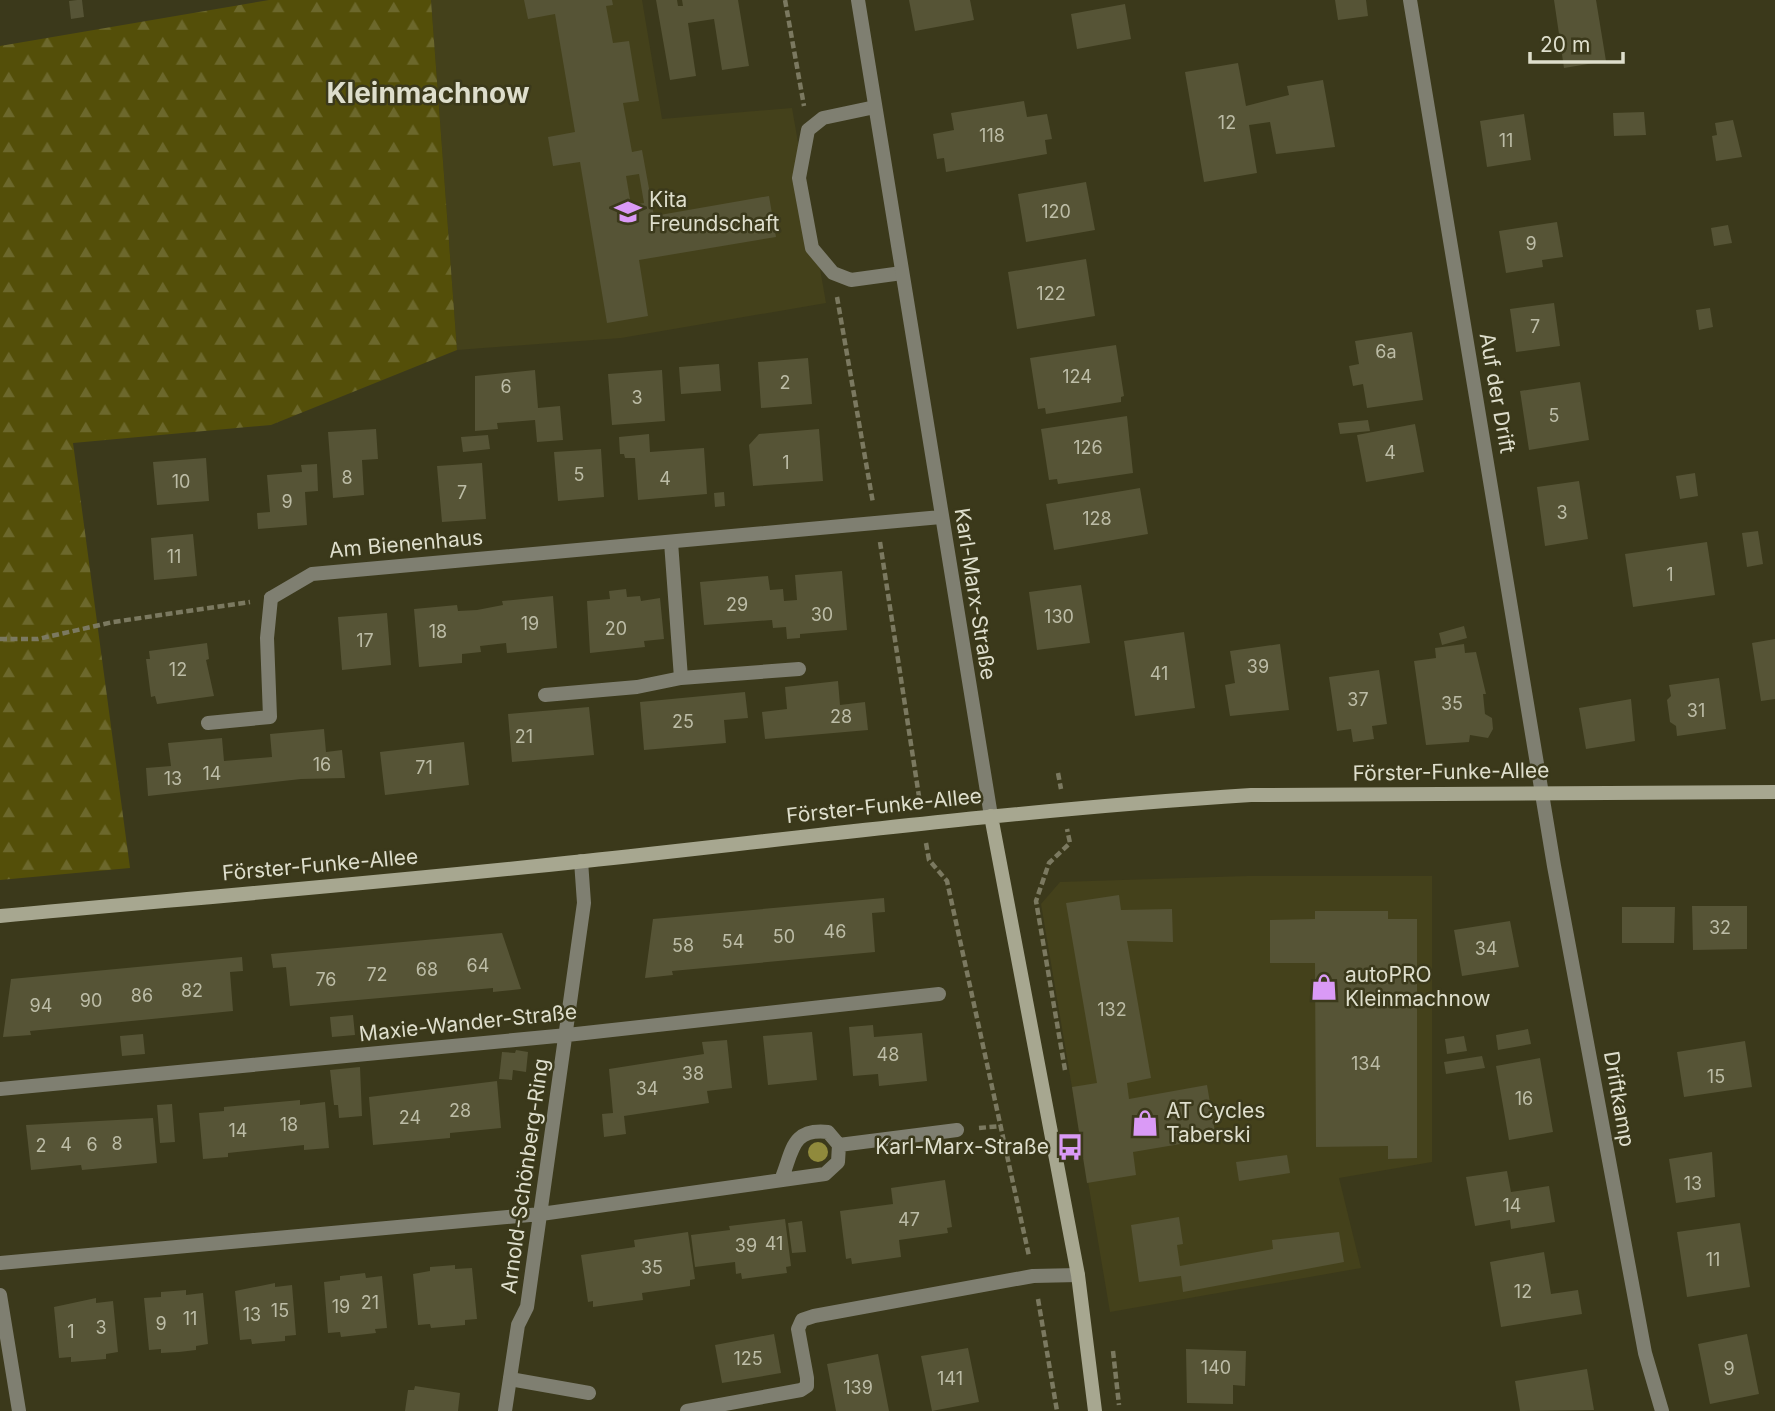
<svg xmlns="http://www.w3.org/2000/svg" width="1775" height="1411" viewBox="0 0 1775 1411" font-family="Inter,sans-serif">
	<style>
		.built { fill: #44411b }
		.forest { fill: url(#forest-firs) }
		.building { fill: #565436; fill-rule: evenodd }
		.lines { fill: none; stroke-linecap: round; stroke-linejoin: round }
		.path { stroke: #7b7960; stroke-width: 4.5; stroke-dasharray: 7 3.5; stroke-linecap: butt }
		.lane { stroke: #7f7f71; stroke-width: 14 }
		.street { stroke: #7f7f71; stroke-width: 14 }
		.secondary { stroke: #a7a790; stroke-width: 14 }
		.tree { fill: #908a3c }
		.labels { text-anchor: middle; stroke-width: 5; stroke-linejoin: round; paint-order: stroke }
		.number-label { font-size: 18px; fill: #bcbca6 }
		.poi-label { font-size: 21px; fill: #dedecc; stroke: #3b391b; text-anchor: start }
		.street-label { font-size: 21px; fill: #dedecc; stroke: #3b391b }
		.district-label { font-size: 28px; font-weight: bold; fill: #dedecc; stroke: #3b391b }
	</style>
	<defs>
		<pattern id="forest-firs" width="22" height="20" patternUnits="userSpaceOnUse" patternTransform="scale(1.75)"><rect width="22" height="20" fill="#544f09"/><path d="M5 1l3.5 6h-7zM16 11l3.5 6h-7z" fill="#6c682c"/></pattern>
	</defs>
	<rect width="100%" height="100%" fill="#3b391b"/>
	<path class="built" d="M431,0H642L662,119L792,108L826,303L621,338L457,350Z
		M1247,876H1432V1162L1339,1178L1361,1268L1110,1312L1041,904L1060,882Z"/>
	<path class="forest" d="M269,0H431L457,350L271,425L73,443L130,868L0,880V46Z"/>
	<path class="building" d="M77,0H82L84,17L71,19L69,1Z
		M524,0H612L613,5L606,6L613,43L629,41L639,101L623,103L632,152L642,150L654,216L769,196L776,237L639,260L648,316L607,323L580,162L553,166L548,137L575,132L555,14L528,19ZM639,174L644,203L631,205L626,176Z
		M656,0H677L678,6H683L682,0H738L749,66L722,70L714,19L688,23L696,76L670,80Z
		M909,0H970L974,20L915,31Z
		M1335,0H1366L1368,16L1338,20Z
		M1554,0H1596L1606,61L1564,68Z
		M1125,4L1131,39L1077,49L1071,14Z
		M1238,63L1246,106L1289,95L1287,86L1323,80L1335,147L1276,154L1270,122L1249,125L1257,173L1204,182L1185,72Z
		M1024,101L1027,117L1047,114L1052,139L1045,140L1047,154L946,172L944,158L937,159L933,134L954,130L951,113Z
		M1644,112L1646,135L1614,136L1613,113Z
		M1524,114L1531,160L1487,167L1480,121Z
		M1733,120L1742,157L1716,161L1712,136L1717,135L1715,123Z
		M1086,182L1095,230L1026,242L1018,194Z
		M1557,222L1563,257L1542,260L1543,267L1506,273L1499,231Z
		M1728,225L1732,243L1714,246L1711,228Z
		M1086,259L1095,316L1017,329L1008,272Z
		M1554,303L1560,346L1516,352L1510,309Z
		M1710,308L1713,327L1699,330L1696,310Z
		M1412,332L1423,400L1367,408L1363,384L1353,386L1349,366L1359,364L1355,341Z
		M1116,345L1124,396L1121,397V402L1046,414L1045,408L1038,409L1030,358Z
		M808,358L812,404L761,408L758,362Z
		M719,364L721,391L681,394L679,367Z
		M535,370L538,408L560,406L563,440L537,442L535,420L497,423L498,429L475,431V376Z
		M662,370L665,421L612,425L608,374Z
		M1580,382L1589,440L1529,450L1520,391Z
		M1127,416L1133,473L1058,484L1057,479L1049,480L1041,429Z
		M1368,420L1370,431L1340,434L1338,423Z
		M1415,424L1424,472L1366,482L1357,435Z
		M376,429L378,459L362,460L364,495L333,498L328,432Z
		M819,429L823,481L753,486L749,445L759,434Z
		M649,434L650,452L704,448L707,494L638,500L635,458H625L624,454H620L619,437Z
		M488,435L490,449L463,452L461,437Z
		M601,449L604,497L558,501L554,452Z
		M206,458L209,501L157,505L153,462Z
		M482,463L486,519L442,522L437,466Z
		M317,464L318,491L305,492L307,525L258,529L257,513L270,512L267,475L302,472L301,465Z
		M1695,473L1698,496L1680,499L1676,476Z
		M1579,481L1588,539L1545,546L1537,487Z
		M1140,488L1148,534L1054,550L1046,504Z
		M724,492L725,506L715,507L714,493Z
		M1758,531L1763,564L1747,567L1742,533Z
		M193,534L197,576L154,580L151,538Z
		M1707,542L1715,595L1633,607L1625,554Z
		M842,571L847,630L800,634V638L787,639L786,627L773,628L772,620L704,625L700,582L768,576L770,590L783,589L784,601L797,600L795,575Z
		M1081,585L1090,643L1037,650L1029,592Z
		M626,589L627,597L640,596L641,601L660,598L664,639L644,641L645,647L590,653L587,601L610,599L609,591Z
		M553,596L557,648L507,653L506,643L480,646L481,652L462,654V663L419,667L414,609L457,605L458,611L477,610L503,605L502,601Z
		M387,613L391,665L342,670L338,617Z
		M1464,626L1467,638L1442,645L1439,633Z
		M1184,632L1195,708L1135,716L1124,641Z
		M1775,639V699L1761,701L1752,643Z
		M207,643L209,659L206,660L214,696L157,704L155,696L151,697L146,659H150L149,651Z
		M1280,644L1289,710L1230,716L1225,685L1235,683L1230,651Z
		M1464,644L1465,653L1476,652L1486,694H1483L1485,714L1492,718L1493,729L1488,738L1470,735L1469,742L1426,745L1414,661L1436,658L1435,648Z
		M1379,670L1387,724L1372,726L1374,739L1353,742L1351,729L1337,731L1329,677Z
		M1719,678L1726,729L1677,736L1676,726L1670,722L1667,700L1671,696L1669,685Z
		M838,681L840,705L865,702L868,730L765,739L762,712L787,709L785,687Z
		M745,692L748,718L724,720L726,743L644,750L640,702Z
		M1631,699L1635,741L1586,749L1579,708Z
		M589,707L594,755L512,762L508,714Z
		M324,729L326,752L342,750L345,778L301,779L148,796L146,768L171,766L168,743L222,738L224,761L272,757L270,734Z
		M464,742L469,785L385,795L380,752Z
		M1119,895L1121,910L1172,909L1173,942L1127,941L1151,1078L1127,1083L1129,1099L1207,1085L1216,1138L1133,1152L1136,1175L1087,1183L1072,1087L1097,1083L1066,903Z
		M884,898L885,912L872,913L875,952L672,971L673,975L645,978L653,919Z
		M1692,906H1747V949L1693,950Z
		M1622,907H1675L1674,943H1622Z
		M1315,911H1388V919H1417V1158L1388,1159V1146L1316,1147L1315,963H1270V920L1315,919Z
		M1510,921L1519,967L1462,976L1454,930Z
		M502,933L521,989L493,992V988L290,1006L286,967L273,968L271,954Z
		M242,957L243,971L230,972L233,1011L30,1031L31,1035L3,1037L11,979Z
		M353,1015L355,1035L332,1037L330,1017Z
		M873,1025L874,1037L922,1033L927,1081L879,1086L878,1074L853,1076L849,1027Z
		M1528,1029L1531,1044L1498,1050L1496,1035Z
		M812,1032L817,1080L768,1085L763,1036Z
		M143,1034L145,1054L122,1056L120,1036Z
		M1464,1036L1467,1051L1447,1054L1445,1039Z
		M727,1040L732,1088L707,1091L709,1103L624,1116L626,1134L604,1137L602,1114L613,1113L609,1069L704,1054L702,1042Z
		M1745,1041L1752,1087L1684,1097L1677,1052Z
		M516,1050L528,1052L526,1072L513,1070L512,1080L499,1079L502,1052L515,1053Z
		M1482,1056L1485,1068L1446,1074L1444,1062Z
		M1540,1058L1553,1132L1509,1140L1496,1066Z
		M360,1067L362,1116L339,1118L338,1105H334L330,1070Z
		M497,1081L501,1128L450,1133V1138L373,1145L369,1097Z
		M300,1100V1105L325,1102L329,1148L304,1150V1145L228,1153V1157L203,1159L199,1113L224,1111V1107Z
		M172,1104L175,1142L160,1143L157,1105Z
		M153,1118L157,1163L82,1170L81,1165L31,1170L26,1125Z
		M1712,1152L1715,1197L1676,1203L1669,1159Z
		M1287,1155L1290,1173L1239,1181L1236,1162Z
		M1507,1171L1511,1192L1549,1186L1555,1222L1511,1229L1510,1220L1475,1226L1466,1177Z
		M945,1180L952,1227L947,1228L948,1233L899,1240L901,1257L852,1264L851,1258L846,1259L840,1211L893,1204L891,1188Z
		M1179,1217L1183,1244L1177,1245L1180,1266L1273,1249L1272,1240L1339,1232L1344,1262L1183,1292L1181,1276L1139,1282L1131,1225Z
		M785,1219L791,1266L786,1267L787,1273L742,1279L741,1273L736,1274L735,1262L695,1267L691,1235L730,1230L729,1226Z
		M802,1221L806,1252L792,1253L788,1223Z
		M1740,1223L1750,1287L1687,1297L1677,1232Z
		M688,1232L695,1279L690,1280V1286L642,1293L643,1300L593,1307V1301L588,1302L581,1255L635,1247L634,1240Z
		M1544,1252L1551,1294L1578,1290L1582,1314L1501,1327L1490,1262Z
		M455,1265V1269L472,1268L477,1319L465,1320V1325L431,1328L430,1324L418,1325L413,1274L430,1271V1267Z
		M365,1273L366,1278L382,1276L387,1328L375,1329L376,1333L341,1337L340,1332L328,1333L324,1282L340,1280V1276Z
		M275,1283V1287L292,1285L296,1335L285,1336V1341L252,1344L251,1339L240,1340L235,1291Z
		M186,1290V1295L203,1293L208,1344L196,1346V1350L179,1352L161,1353V1349L149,1350L144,1298L161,1297V1292Z
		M96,1298V1303L113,1301L118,1352L106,1354V1359L71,1362V1357L59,1358L54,1307Z
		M774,1334L781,1373L722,1383L715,1345Z
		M1747,1334L1759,1394L1710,1404L1698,1344Z
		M968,1348L979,1402L932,1411L921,1356Z
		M1186,1349L1246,1351L1245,1386L1233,1385V1404L1187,1403Z
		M878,1354L889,1411H836L827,1364Z
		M1587,1369L1594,1410L1520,1411L1515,1381Z
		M415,1386L460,1393L458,1411H405L408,1390H414Z"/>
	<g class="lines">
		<path class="path" d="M785,0L804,106
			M837,297L873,503
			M880,542L920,803
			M0,639H38L113,622L250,602
			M1058,773L1061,789
			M926,843L929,860L947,881L1029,1256
			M1065,1070L1036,901L1049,863L1070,843L1067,829
			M979,1128L1001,1126
			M1038,1299L1057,1411
			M1113,1351L1119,1405"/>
		<path class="lane" d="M875,107L823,118L808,130L799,178L812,248L833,273L851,280L902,273
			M671,542L681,678
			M545,695L637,687L681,678L799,669
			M208,723L270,717L267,638L271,598
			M510,1379L589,1393
			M687,1411L801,1390L807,1386V1378L798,1329L802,1320L814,1316L1033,1276L1078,1275"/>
		<path class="street" d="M858,0L991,816
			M1410,0L1554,866L1645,1353L1662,1411
			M271,598L312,574L941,517
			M0,1089L567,1035L939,994
			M839,1145L957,1130
			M0,1263L541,1214L825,1174L838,1162L839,1145L828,1132C791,1128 793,1151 781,1180
			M0,1295L19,1411
			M505,1411L518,1325L527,1307L584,903L581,861"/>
		<path class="secondary" d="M991,816L1078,1275L1095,1411
			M0,916C195,898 390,882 585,861C807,837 1028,809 1251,795L1775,792"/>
	</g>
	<circle class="tree" cx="818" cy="1152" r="10"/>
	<defs>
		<symbol id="school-bare" viewBox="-9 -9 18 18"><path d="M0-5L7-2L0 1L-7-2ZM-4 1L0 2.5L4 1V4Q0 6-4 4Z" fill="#da9af6" stroke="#3b391b" stroke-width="2.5" paint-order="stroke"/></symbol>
		<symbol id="shop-bare" viewBox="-9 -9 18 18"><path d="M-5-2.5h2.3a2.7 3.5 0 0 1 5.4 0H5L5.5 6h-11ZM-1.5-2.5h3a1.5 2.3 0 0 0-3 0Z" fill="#da9af6" stroke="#3b391b" stroke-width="2.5" paint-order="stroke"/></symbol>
		<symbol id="bus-bare" viewBox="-9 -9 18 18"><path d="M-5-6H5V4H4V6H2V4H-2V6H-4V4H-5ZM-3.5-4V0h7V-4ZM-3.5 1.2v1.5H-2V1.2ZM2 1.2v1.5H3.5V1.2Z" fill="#da9af6" stroke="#3b391b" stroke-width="2.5" paint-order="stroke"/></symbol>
	</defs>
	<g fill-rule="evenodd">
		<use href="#school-bare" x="609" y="193" width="38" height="38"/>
		<use href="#shop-bare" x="1305" y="968" width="38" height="38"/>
		<use href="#shop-bare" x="1126" y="1104" width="38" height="38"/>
		<use href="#bus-bare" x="1051" y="1128" width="38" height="38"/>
	</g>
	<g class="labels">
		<g class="number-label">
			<text x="1227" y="129">12</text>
			<text x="992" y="142">118</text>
			<text x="1506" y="147">11</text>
			<text x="1056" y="218">120</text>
			<text x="1531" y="250">9</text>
			<text x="1051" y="300">122</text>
			<text x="1535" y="333">7</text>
			<text x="1386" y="358">6a</text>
			<text x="1077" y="383">124</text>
			<text x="785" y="389">2</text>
			<text x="506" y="393">6</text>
			<text x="637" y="404">3</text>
			<text x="1554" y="422">5</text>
			<text x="1088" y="454">126</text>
			<text x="1390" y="459">4</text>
			<text x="786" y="469">1</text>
			<text x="579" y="481">5</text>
			<text x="347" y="484">8</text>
			<text x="665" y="485">4</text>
			<text x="181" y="488">10</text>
			<text x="462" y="499">7</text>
			<text x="287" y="508">9</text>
			<text x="1562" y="519">3</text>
			<text x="1097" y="525">128</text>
			<text x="174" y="563">11</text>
			<text x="1670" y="581">1</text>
			<text x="737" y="611">29</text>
			<text x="822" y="621">30</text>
			<text x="1059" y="623">130</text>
			<text x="530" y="630">19</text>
			<text x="616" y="635">20</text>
			<text x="438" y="638">18</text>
			<text x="365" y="647">17</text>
			<text x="1258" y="673">39</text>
			<text x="178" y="676">12</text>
			<text x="1159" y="680">41</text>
			<text x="1358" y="706">37</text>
			<text x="1452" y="710">35</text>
			<text x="1696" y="717">31</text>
			<text x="841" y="723">28</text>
			<text x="683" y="728">25</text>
			<text x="524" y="743">21</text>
			<text x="322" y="771">16</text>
			<text x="424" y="774">71</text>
			<text x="212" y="780">14</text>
			<text x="173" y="785">13</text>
			<text x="1720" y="934">32</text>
			<text x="835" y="938">46</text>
			<text x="784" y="943">50</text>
			<text x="733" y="948">54</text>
			<text x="683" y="952">58</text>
			<text x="1486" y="955">34</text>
			<text x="478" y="972">64</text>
			<text x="427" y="976">68</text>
			<text x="377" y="981">72</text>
			<text x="326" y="986">76</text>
			<text x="192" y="997">82</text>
			<text x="142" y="1002">86</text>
			<text x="91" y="1007">90</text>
			<text x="41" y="1012">94</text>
			<text x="1112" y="1016">132</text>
			<text x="888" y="1061">48</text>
			<text x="1366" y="1070">134</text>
			<text x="693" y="1080">38</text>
			<text x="1716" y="1083">15</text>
			<text x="647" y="1095">34</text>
			<text x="1524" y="1105">16</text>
			<text x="460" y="1117">28</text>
			<text x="410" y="1124">24</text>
			<text x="289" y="1131">18</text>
			<text x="238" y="1137">14</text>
			<text x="117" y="1150">8</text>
			<text x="66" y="1151">4</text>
			<text x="92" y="1151">6</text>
			<text x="41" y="1152">2</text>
			<text x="1693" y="1190">13</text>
			<text x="1512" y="1212">14</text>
			<text x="909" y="1226">47</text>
			<text x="774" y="1250">41</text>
			<text x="746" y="1252">39</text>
			<text x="1713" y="1266">11</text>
			<text x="652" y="1274">35</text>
			<text x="1523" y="1298">12</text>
			<text x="370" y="1309">21</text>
			<text x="341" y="1313">19</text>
			<text x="280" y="1317">15</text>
			<text x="252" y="1321">13</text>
			<text x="190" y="1325">11</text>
			<text x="161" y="1330">9</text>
			<text x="101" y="1334">3</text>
			<text x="71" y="1338">1</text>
			<text x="748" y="1365">125</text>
			<text x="1216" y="1374">140</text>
			<text x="1729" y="1375">9</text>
			<text x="950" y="1385">141</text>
			<text x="858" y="1394">139</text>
		</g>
		<g class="poi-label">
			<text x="649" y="207">Kita<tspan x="649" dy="24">Freundschaft</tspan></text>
			<text x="1345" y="982">autoPRO<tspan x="1345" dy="24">Kleinmachnow</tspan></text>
			<text x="1166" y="1118">AT Cycles<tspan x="1166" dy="24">Taberski</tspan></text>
			<text x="1049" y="1154" text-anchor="end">Karl-Marx-Straße</text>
		</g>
		<g class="street-label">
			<text transform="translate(1497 393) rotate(80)" y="7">Auf der Drift</text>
			<text transform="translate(406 544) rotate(-5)" y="7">Am Bienenhaus</text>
			<text transform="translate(975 594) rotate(81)" y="7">Karl-Marx-Straße</text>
			<text transform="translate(1451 772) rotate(-1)" y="7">Förster-Funke-Allee</text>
			<text transform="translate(884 806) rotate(-6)" y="7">Förster-Funke-Allee</text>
			<text transform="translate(320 865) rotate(-5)" y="7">Förster-Funke-Allee</text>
			<text transform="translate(468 1023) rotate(-6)" y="7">Maxie-Wander-Straße</text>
			<text transform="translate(1619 1099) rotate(80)" y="7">Driftkamp</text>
			<text transform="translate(525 1176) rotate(-82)" y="7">Arnold-Schönberg-Ring</text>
		</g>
		<g class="district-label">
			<text x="428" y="103">Kleinmachnow</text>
		</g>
	</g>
	<path d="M1530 52v10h93v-10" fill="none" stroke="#dedecc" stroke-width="3.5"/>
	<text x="1540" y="52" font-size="21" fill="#dedecc" stroke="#3b391b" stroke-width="5" paint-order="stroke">20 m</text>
</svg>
